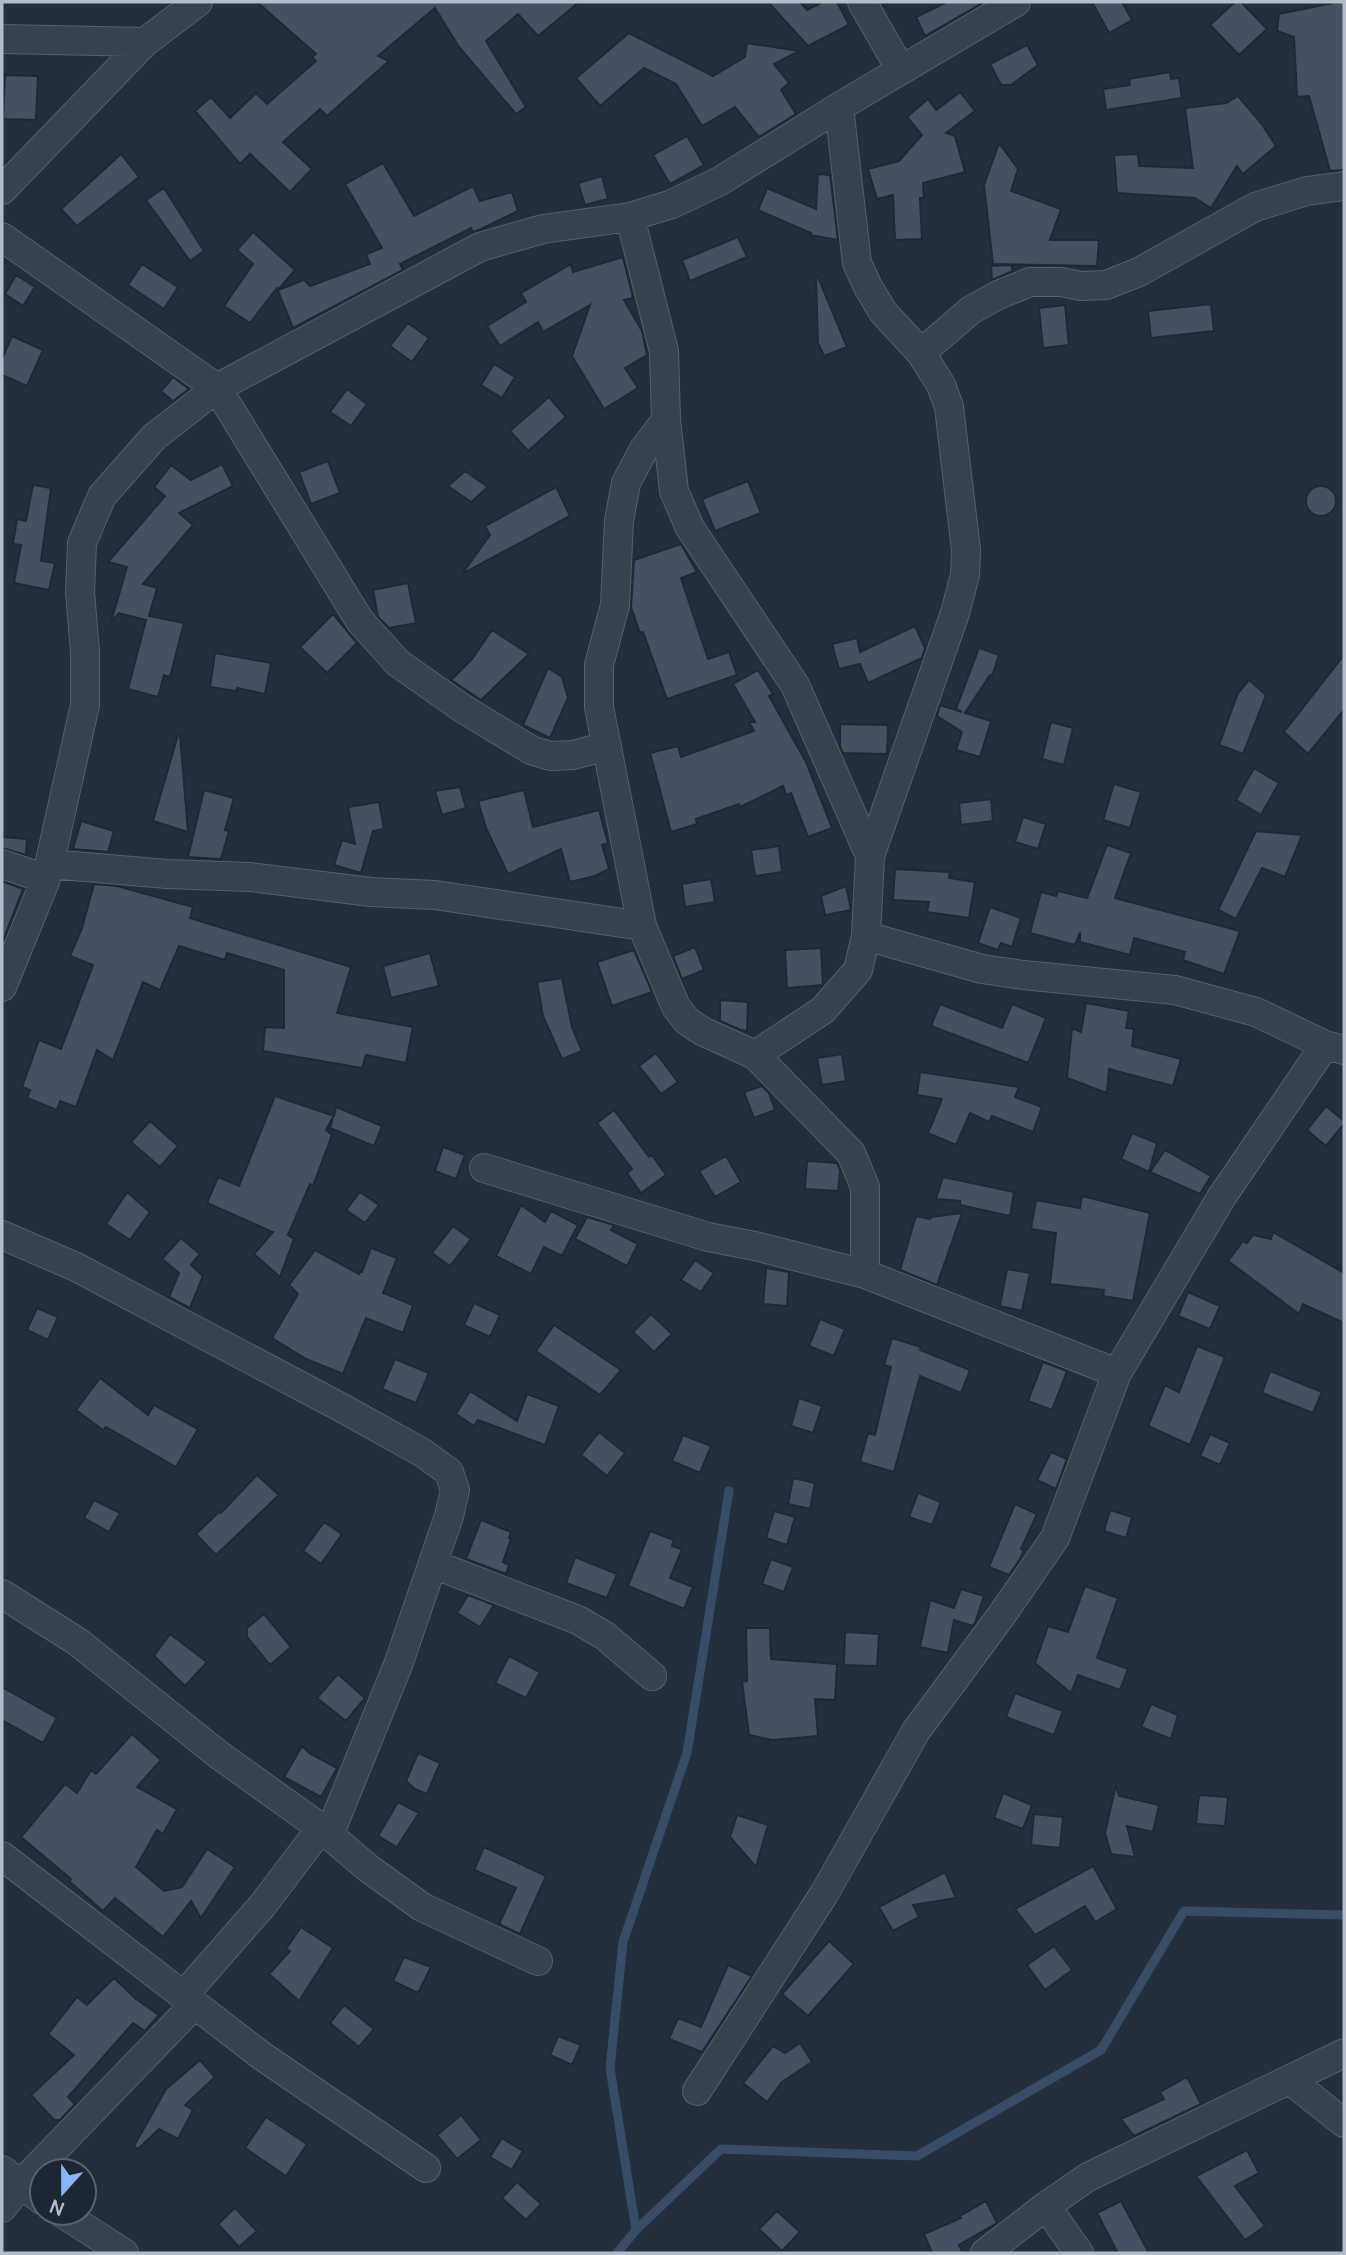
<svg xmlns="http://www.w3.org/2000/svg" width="1346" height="2255" viewBox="0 0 1346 2255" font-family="Manrope,sans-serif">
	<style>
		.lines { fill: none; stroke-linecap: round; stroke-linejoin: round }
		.stream { stroke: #394c67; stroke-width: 9 }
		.building { fill: #455162; stroke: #1f2835; stroke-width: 2 }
		.minor-casing { stroke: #565f6c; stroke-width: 30 }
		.minor { stroke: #38414e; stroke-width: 28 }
	</style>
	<rect width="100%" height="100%" fill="#242f3e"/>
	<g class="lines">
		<path class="stream" d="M636,2230L610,2068L623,1942L687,1753L729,1491
			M617,2253L636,2230L721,2149L917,2156L1101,2050L1184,1911L1344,1915"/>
	</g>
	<path class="building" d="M257,2H579L538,36L518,14L486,41L526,107L516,114L459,47L435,8L378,56L389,61L327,116L320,109L283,142L312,169L290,192L250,154L240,164L195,111L211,97L230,118L256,93L267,104L316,61L312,57L316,54Z
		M768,2H800L807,10L823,2H837L849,25L808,46Z
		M947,2H984L925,36L916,17Z
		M1092,2H1122L1132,20L1109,33Z
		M1235,2H1241L1267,29L1239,55L1210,25Z
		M1338,2H1344V170L1330,171L1309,96L1297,97L1294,37L1277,31L1279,14Z
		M629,33L713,76L745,57L747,43L799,51L774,64L789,83L781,90L796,114L759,137L735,107L702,126L676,84L644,68L600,106L576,78Z
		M1027,45L1038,65L1011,85H1001L990,64Z
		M1170,72L1171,79L1179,78L1182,98L1106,110L1103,89L1130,85L1129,79Z
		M5,75L38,76L36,120L3,119Z
		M960,92L975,111L946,133L955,136L965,172L923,183L924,198H920L922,239L895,240L893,195L877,199L868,169L899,161L922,135L907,117L928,99L936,110Z
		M1238,96L1261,123L1276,146L1243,174L1237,166L1211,208L1195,198L1117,193L1114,155L1138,154L1139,166L1193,168L1185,108L1226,103Z
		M687,136L704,165L670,184L653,155Z
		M999,143L1018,169L1011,191L1061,209L1050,240H1099L1097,266L993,264L984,185Z
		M121,154L139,177L77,226L61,209Z
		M383,163L414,216L473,186L480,201L512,192L518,211L481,229L473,232L471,228L400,264L403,270L293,328L277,288L250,323L224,306L253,264L237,250L253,232L295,270L278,290L304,280L310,286L370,264L366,254L382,248L345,184Z
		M818,174L830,175L838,240L810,235L811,233L758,210L767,188L816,209Z
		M602,176L608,199L585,205L578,183Z
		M164,188L204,251L190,261L146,200Z
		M738,237L747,257L690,281L682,260Z
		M623,257L633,298L624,300L642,331L647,355L625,368L638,388L604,409L572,356L590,305L543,332L538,322L500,346L487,326L526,302L521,293L571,264L573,272Z
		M142,264L178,287L164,309L128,285Z
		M1011,265L1013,271L992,280L991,266Z
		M16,275L35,287L23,306L5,294Z
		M816,277H818L847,347L824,356L818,343Z
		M1211,304L1214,331L1151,338L1148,311Z
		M1065,305L1069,345L1043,348L1039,308Z
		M408,323L429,338L412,362L390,346Z
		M12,336L43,350L27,386L2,375V359Z
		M494,364L515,377L502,398L481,385Z
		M173,377L189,389L173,401L161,391Z
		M347,389L367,404L351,426L330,412Z
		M549,397L566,417L528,451L510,431Z
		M328,461L340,493L311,504L299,472Z
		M222,464L233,486L179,513L193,525L143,584L157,588L149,616L184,623L170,677L164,675L158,697L128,689L146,620L119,613L111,622L127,567L108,562L165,496L154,487L171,465L191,480Z
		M465,471L488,487L471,502L448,486Z
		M748,481L761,513L715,531L702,499Z
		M33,485L51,488L41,561L55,563L49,590L14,583L21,545L13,544L17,519L26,521Z
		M1306 501a15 15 0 1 1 30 0a15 15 0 1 1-30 0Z
		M556,487L570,516L462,574L490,535L485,526Z
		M681,544L697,572L681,578L708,659L729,652L737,675L667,699L643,632L640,633L631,607L634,560Z
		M408,583L416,623L389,628L378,617L373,590Z
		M333,614L357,643L327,673L300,647Z
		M915,626L925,648L922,658L868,683L860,664L839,669L832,644L857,638L860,652Z
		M492,630L529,654L481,700L451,680L472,659Z
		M979,648L999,655L992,676L990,675L965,713L991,721L980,757L956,750L962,732L937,716L940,705L962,712L956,709Z
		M215,653L271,663L265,694L237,688L236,691L210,687Z
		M1344,655V710L1308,754L1284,732Z
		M548,668L562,677L568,698L550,738L523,725Z
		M758,670L773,694L769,696L806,762L832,828L808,837L791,793L786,795L783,786L740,807L739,804L696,819L697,824L671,832L650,753L678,746L681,757L754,731L749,722H755L733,684Z
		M1249,680L1266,695L1243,754L1219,745L1238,693Z
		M1051,722L1073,728L1064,765L1042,759Z
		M840,724L888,725L887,754L843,753L840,746Z
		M178,735H180L188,832L153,821Z
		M1254,768L1279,783L1261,815L1236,800Z
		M1114,784L1141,792L1130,828L1103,820Z
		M460,787L466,808L442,815L435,791Z
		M204,790L234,798L225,830L229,831L221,859L188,857Z
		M524,790L533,827L599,810L608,843L602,845L609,869L595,876L570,882L561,849L508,874L486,828L478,801Z
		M991,799L993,821L961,825L959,803Z
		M379,802L384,829L373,831L361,873L334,865L342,840L355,844L348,807Z
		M1023,817L1046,824L1038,849L1015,842Z
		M81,821L114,831L108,852L73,849Z
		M1256,831L1302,835L1285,877L1262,868L1236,919L1218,910Z
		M2,837L27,839L26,855L2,848Z
		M1107,845L1131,853L1115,898L1240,931L1224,974L1183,960L1185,952L1134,938L1130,955L1080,942V932L1075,945L1030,933L1041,892L1056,896L1058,891L1087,898Z
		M779,846L782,872L755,876L751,850Z
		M895,869L950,872L949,878L975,882L969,918L927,912L929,902L893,900Z
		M711,879L715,902L685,907L682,884Z
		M2,881L23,889L4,938H2Z
		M94,884L117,886L193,907L190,918L351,967L337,1013L413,1027L406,1063L366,1055L362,1068L263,1051L265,1027L284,1028V970L227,953L225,960L179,946L160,990L143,982L113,1060L97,1050L76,1107L60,1101L57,1110L27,1098L30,1090L22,1087L39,1040L61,1049L93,965L70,956L82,928Z
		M846,886L851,910L825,915L821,896Z
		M990,907L1021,918L1012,947L1001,943L998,950L978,943Z
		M695,947L704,970L682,979L673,956Z
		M821,948L823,985L787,988L785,950Z
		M634,950L652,992L612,1006L597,962Z
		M430,953L439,986L391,998L383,966Z
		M562,978L572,1027L582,1051L562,1059L543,1016L537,982Z
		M720,1000L748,1002L747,1031L741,1030L720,1021Z
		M1086,1003L1129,1011L1126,1028L1134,1029L1132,1046L1181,1059L1173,1086L1109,1069L1107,1093L1067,1078L1072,1028L1081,1032Z
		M940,1004L1002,1028L1012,1004L1046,1018L1028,1063L931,1026Z
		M656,1053L678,1082L661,1094L639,1066Z
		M842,1054L846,1081L822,1085L817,1058Z
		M920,1072L1019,1087L1015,1097L1042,1107L1033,1132L992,1116L989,1122L970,1113L956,1145L928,1133L942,1099L917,1095Z
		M762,1086L769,1093L775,1110L754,1118L744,1092Z
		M275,1096L334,1116L336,1107L382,1126L374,1146L330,1128L333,1117L326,1130L332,1135L313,1186L310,1184L288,1235L294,1239L280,1277L254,1254L273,1232L207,1203L218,1177L239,1186Z
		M1326,1106L1344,1121V1124L1326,1146L1307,1130Z
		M614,1110L649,1157L652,1155L666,1175L641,1193L627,1173L632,1169L597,1123Z
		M150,1121L178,1146L160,1167L131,1142Z
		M1132,1133L1157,1143L1149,1172L1121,1159Z
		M443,1147L465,1155L456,1179L435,1171Z
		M1165,1150L1211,1176L1200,1194L1150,1172Z
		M726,1156L741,1182L715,1197L699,1171Z
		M807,1161L837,1163L840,1170L838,1191L805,1189Z
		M943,1177L1014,1192L1010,1216L960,1205V1201L936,1199Z
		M127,1192L150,1212L130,1240L106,1224Z
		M360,1192L379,1205L365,1223L346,1210Z
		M1082,1196L1150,1213L1133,1301L1103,1296L1104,1290L1050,1284L1056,1233L1031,1229L1036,1200L1080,1208Z
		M521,1205L545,1222L551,1211L578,1225L562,1256L544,1247L531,1274L496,1256Z
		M962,1213L937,1285L900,1270L916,1216L930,1219L931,1217Z
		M587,1217L614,1225L611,1230L638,1244L627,1266L575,1239Z
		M453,1226L471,1239L450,1266L432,1253Z
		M1273,1232L1344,1273V1323L1303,1304L1299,1314L1228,1261L1243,1241L1247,1243L1253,1235L1271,1239Z
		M181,1238L200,1254L191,1265L203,1276L190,1308L169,1297L179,1273L162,1259Z
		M371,1248L397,1258L383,1293L413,1305L403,1333L366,1318L343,1374L306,1359L272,1338L298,1294L289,1285L315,1250L359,1274L360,1271L362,1272Z
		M695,1260L714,1273L701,1292L681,1280Z
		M766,1268L789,1272L787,1306L763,1304Z
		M1007,1269L1030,1273L1022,1311L1000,1306Z
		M1188,1292L1220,1306L1210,1329L1178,1316Z
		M474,1303L500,1315L490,1337L464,1325Z
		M37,1308L58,1317L48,1340L27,1330Z
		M651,1314L672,1334L654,1352L633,1332Z
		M820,1319L845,1329L834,1356L809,1346Z
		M554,1325L621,1370L600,1395L536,1351Z
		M892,1338L921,1347L920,1350L970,1370L961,1393L920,1376L894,1472L860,1462L868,1433L875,1435L891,1367L884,1365Z
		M1197,1346L1225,1357L1190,1445L1148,1426L1165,1385L1179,1392Z
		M395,1359L429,1373L416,1403L382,1389Z
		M1043,1362L1067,1371L1052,1410L1028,1401Z
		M1270,1371L1322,1392L1313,1413L1262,1393Z
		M100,1378L148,1415L154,1405L198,1429L176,1467L106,1427L103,1430L76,1410Z
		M470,1391L517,1421L527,1394L559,1406L545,1445L478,1420L474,1426L456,1414Z
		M799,1398L822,1406L813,1433L791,1426Z
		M599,1432L625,1453L607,1476L581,1455Z
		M1210,1434L1230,1443L1220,1465L1200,1456Z
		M683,1435L711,1446L700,1473L672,1461Z
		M1051,1452L1067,1459L1056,1489L1037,1480Z
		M257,1475L279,1495L216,1555L196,1534L219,1512L221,1513Z
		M793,1478L815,1483L810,1509L788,1504Z
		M918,1493L941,1502L932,1525L909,1517Z
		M94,1500L120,1513L109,1532L84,1518Z
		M1015,1504L1037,1514L1021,1549L1024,1550L1020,1559L1009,1575L989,1567Z
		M1110,1510L1132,1517L1126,1538L1104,1531Z
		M774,1511L795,1517L787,1545L766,1538Z
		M481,1520L511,1532L509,1538L511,1539L503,1562L509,1565L506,1574L466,1559Z
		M324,1522L342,1534L321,1564L303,1551Z
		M650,1531L674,1540L672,1546L682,1549L670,1578L693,1587L684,1609L628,1586Z
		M575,1557L617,1574L607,1598L566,1583Z
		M771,1559L793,1567L784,1592L762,1584Z
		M1085,1586L1118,1598L1097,1658L1128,1669L1120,1690L1078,1675L1071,1693L1035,1663L1048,1626L1068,1632Z
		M961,1589L984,1596L975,1623L973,1626L954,1620L948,1653L920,1647L930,1600L954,1608Z
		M468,1595L494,1605L480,1627L457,1613Z
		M264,1614L291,1647L270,1665L247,1637V1628Z
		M746,1628H770L771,1659L837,1664L835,1700L815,1699L818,1736L772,1740L749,1735L742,1682L747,1681Z
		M845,1632L879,1634L877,1666L844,1665Z
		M170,1634L207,1662L185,1686L154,1656Z
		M509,1656L540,1672L526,1698L495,1683Z
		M338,1674L365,1698L346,1721L317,1698Z
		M2,1687L57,1718L43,1743L2,1720Z
		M1015,1693L1063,1711L1054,1735L1006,1717Z
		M1151,1704L1178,1715L1171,1739L1141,1727Z
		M132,1734L161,1760L137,1787L177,1809L163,1834L157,1830L136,1867L164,1891L182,1887L207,1849L235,1867L201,1918L191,1901L163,1937L115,1898L103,1911L69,1881L71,1879L21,1837L65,1784L77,1793L91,1770L96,1774Z
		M302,1746L309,1753L337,1768L321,1797L284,1777Z
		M418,1753L440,1763L427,1794L415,1789L406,1781Z
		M1116,1785L1119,1796L1159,1805L1153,1832L1127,1826L1135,1857L1111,1854L1105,1833Z
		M1003,1793L1032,1805L1023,1829L994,1818Z
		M1199,1795L1228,1797L1225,1826L1196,1824Z
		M398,1802L419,1813L397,1847L378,1836Z
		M1034,1814L1063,1817L1060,1848L1031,1845Z
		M737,1815L768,1825L756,1867L730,1837Z
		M484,1847L546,1876L520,1934L499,1924L516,1888L474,1870Z
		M1093,1866L1117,1909L1095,1922L1085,1906L1035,1935L1015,1909Z
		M945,1872L956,1898L913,1905L919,1917L893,1931L879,1907Z
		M301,1927L333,1948L299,2001L269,1974L290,1951L286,1949Z
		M829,1941L854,1964L808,2016L782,1994Z
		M1054,1946L1072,1970L1045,1990L1027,1965Z
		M404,1957L431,1967L418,1993L393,1981Z
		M728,1965L752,1976L702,2052L669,2039L678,2018L701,2027Z
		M114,1978L136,1999L159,2015L145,2031L133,2023L68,2097L75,2104L60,2120H54L31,2095L74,2055L48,2034L77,1997L87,2005Z
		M344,2005L374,2029L359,2047L330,2023Z
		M558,2036L581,2045L572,2065L550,2055Z
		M800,2043L812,2062L782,2082L767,2102L743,2083L773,2046L785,2053Z
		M200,2060L215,2077L185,2105L193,2110L178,2139L159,2129L138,2149L134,2146L166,2089Z
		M1187,2077L1201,2104L1134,2136L1121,2119L1164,2099L1160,2092Z
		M461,2115L481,2140L457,2159L437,2135Z
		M266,2117L307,2144L286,2176L245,2148Z
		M502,2138L523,2151L512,2170L490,2157Z
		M1247,2150L1259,2173L1235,2186L1265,2226L1245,2240L1196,2176Z
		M517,2182L541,2204L526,2220L502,2198Z
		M986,2201L997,2223L959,2245L963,2253H932L924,2234L961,2218L960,2216Z
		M1121,2201L1149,2253H1118L1097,2213Z
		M235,2208L257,2231L239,2247L218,2224Z
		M777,2211L800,2232L782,2251L759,2229Z"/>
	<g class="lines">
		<defs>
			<path id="minor" d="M862,2L901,70
				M2,39L145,42
				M2,190L145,42L198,2
				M630,217L664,351L666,420L674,491L690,528L795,685L870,856
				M2,237L217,388L360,621L398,663L462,708L531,750L550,756L573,755L607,746
				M921,353L971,310L998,295L1030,282H1061L1081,286L1106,285L1139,272L1255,207L1307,191L1344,186
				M666,420L644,449L626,483L619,521L615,605L599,665V707L642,926L676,1007L687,1021L702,1031L755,1055L851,1153L865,1187V1274
				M2,864L46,879
				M50,864L167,874L250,877L371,892L435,895L642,926
				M866,936L982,969L1023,975L1175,990L1256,1012L1325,1045L1344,1050
				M2,987L46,879L85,705V652L80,592L82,543L102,496L154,437L217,388L480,247L543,229L630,217L672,204L720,181L839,107L1016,2
				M755,1055L823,1010L858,970L866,936L870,856L955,613L965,575L966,550L949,407L941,385L921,353L883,312L868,287L857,263L839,107
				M484,1168L708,1237L755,1246L865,1274L1117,1373
				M2,1235L76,1267L344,1409L423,1453L449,1472L455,1490L449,1516L398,1665L329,1835
				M433,1564L578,1620L605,1636L652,1676
				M2,1594L78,1642L219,1755L321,1828L368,1868L422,1907L538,1961
				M2,1856L262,2056L426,2168
				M183,1996L262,1906L321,1828
				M1290,2080L1344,2123
				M697,2091L824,1894L916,1731L1001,1616L1055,1538L1117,1373L1221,1198L1325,1045
				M2,2170L42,2200
				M1046,2206L1079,2253
				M2,2208L20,2185L194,2005
				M62,2213L124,2253
				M985,2253L1046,2206L1088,2177L1344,2053"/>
		</defs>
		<use href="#minor" class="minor-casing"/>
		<use href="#minor" class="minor"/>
	</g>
	<rect width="1346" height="2255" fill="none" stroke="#b4bcc9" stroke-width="7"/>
	<g transform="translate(63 2192) rotate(201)"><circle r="33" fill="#1d2633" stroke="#59626f" stroke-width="2"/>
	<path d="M0-5L12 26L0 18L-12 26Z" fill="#8ab4f8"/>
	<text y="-10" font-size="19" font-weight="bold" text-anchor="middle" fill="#b4bcc9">N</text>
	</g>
</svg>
